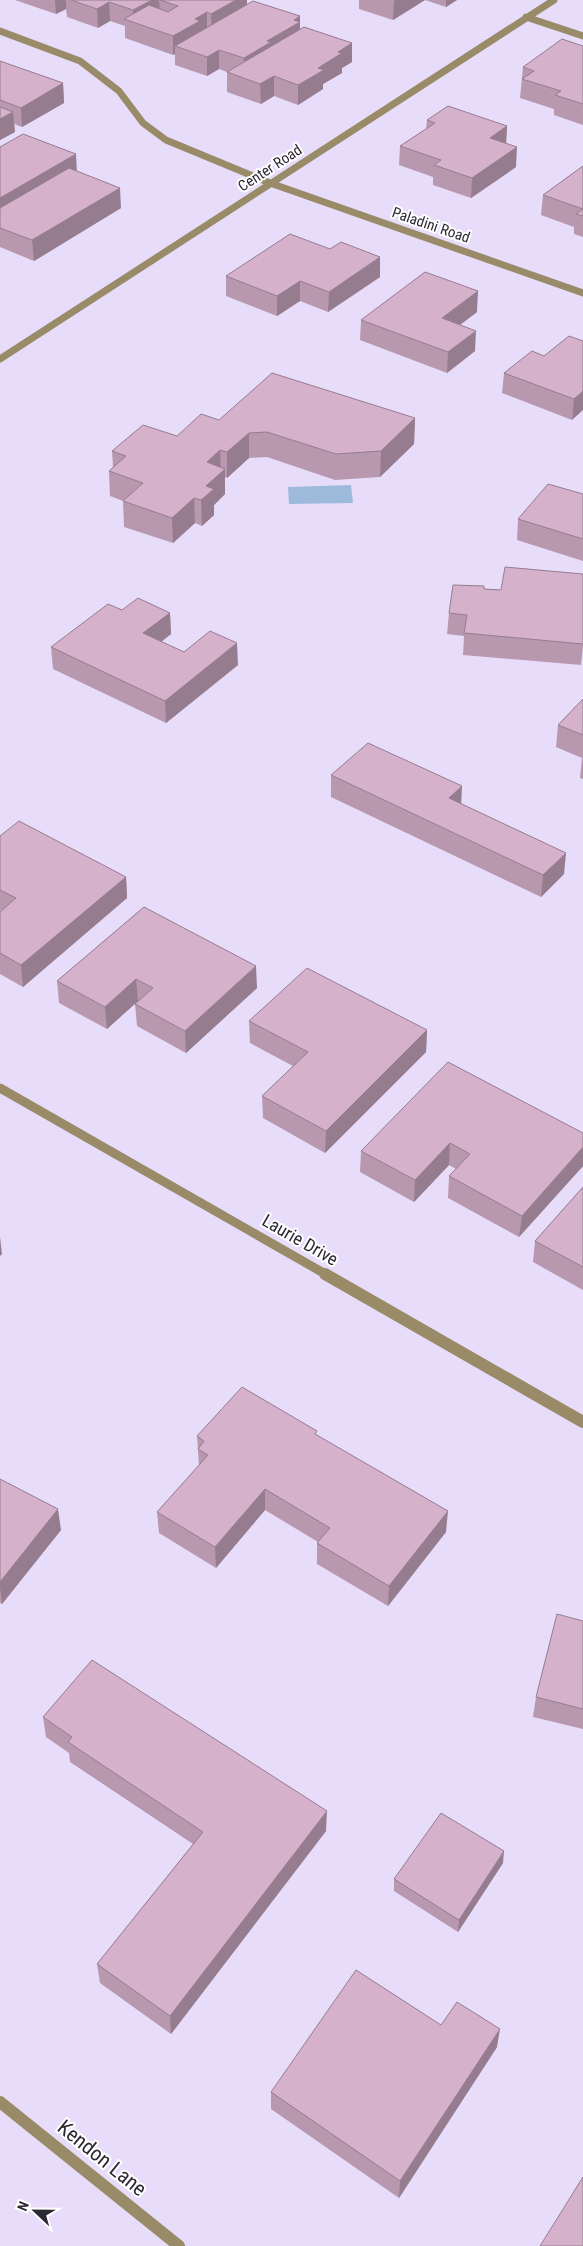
<svg xmlns="http://www.w3.org/2000/svg" width="583" height="2246" viewBox="0 0 583 2246" font-family="'Roboto Condensed',sans-serif">
	<style>
		.water { fill: #9ebada }
		.lines { fill: none; stroke-linecap: round; stroke-linejoin: round }
		.minor-far2 { stroke: #9a8b68; stroke-width: 7 }
		.minor-far1 { stroke: #9a8b68; stroke-width: 9 }
		.minor { stroke: #9a8b68; stroke-width: 12 }
		.wall { fill: #b898af }
		.shaded-wall { fill: #967c8f }
		.building { fill: #d6b1cc; stroke: #967c8f }
		.labels { text-anchor: middle; stroke-width: 4; stroke-linejoin: round; paint-order: stroke }
		.far-street-label { font-size: 15px; fill: #2d2934; stroke: #fff }
		.street-label { font-size: 18px; fill: #2d2934; stroke: #fff }
		.near-street-label { font-size: 21px; fill: #2d2934; stroke: #fff }
	</style>
	<rect width="100%" height="100%" fill="#e7ddfb"/>
	<path class="water" d="M351,485L353,503L289,504L288,487Z"/>
	<g class="lines">
		<path class="minor-far2" d="M526,17L583,36
			M0,31L80,61L119,91L143,123L166,140L270,183L583,293
			M0,359L554,0"/>
		<path class="minor-far1" d="M0,1088L327,1275"/>
		<path class="minor" d="M325,1274L583,1422
			M0,2102L179,2246"/>
	</g>
	<path class="wall" d="M15,0H247V5L300,16V29L352,43V62L342,68V73L323,84V89L298,105L274,96L261,104L227,92V72L219,69L207,76L175,65V54L173,55L125,38V26L110,21L98,28L67,17L66,9L56,14Z
		M359,0H457L446,7L425,0L393,20L359,9Z
		M583,46V125L554,115V109L520,98L523,67Z
		M0,61L63,83L64,103L22,127L14,124L15,132L0,140Z
		M427,120L507,126L506,143L516,167L471,198L433,185V177L399,165L400,146L426,129Z
		M0,147L77,171L121,208L34,261L0,247Z
		M583,166V237L574,234V227L541,215L543,195Z
		M226,276L380,277L328,312L300,301L277,316L226,296Z
		M477,312L460,325L475,351L447,373L360,340L361,320Z
		M583,341L572,420L502,393L504,373L544,356Z
		M415,418L414,444L380,477L335,480L267,457L249,458L227,478L225,477V494L214,505V515L202,526L195,523L173,543L124,527L123,501L110,496L109,471L113,467L112,451L177,436L219,420Z
		M583,494V561L517,540L518,519Z
		M583,574V646L581,665L463,655L464,636L447,634L449,613L484,589L501,590Z
		M122,610L170,613L171,634L161,642L184,652L238,665L166,723L53,669L51,647Z
		M583,699V779L580,778L582,758L556,747L558,725Z
		M331,775L461,804L564,874L541,897L331,797Z
		M0,836L126,877L127,898L23,987L0,974V912L1,911L0,910Z
		M144,907L257,988L186,1053L137,1026L135,1004L139,1001H138L107,1029L59,1003L57,981Z
		M249,1021L427,1030L426,1052L325,1153L263,1118L262,1096L293,1066L250,1043Z
		M583,1133V1166L519,1237L448,1198L449,1176L456,1169L449,1165L414,1202L360,1172L361,1151Z
		M583,1187V1290L533,1262L535,1241Z
		M317,1435L446,1532L388,1606L317,1564V1543L318,1542L265,1510L216,1568L159,1533L157,1512L199,1466L197,1436Z
		M0,1479L61,1530L2,1604L0,1603Z
		M583,1621V1729L533,1717L536,1697Z
		M43,1717L326,1831L171,2034L100,1983L97,1964L193,1844L70,1762L69,1753L46,1737Z
		M503,1863L458,1932L394,1891V1879Z
		M441,2025L497,2047L399,2198L271,2109V2092Z"/>
	<path class="shaded-wall" d="M55,0H66V9L56,14Z
		M152,0H159L160,11L133,22V10Z
		M236,0H247V13L212,33L211,14Z
		M396,0H425L393,20L394,1Z
		M446,0H457L446,7Z
		M109,2L110,21L98,28L97,9Z
		M207,12V32L175,46V54L173,55V36L195,19Z
		M300,16V41L244,78V58L294,20Z
		M352,43V62L342,68V73L323,84V89L298,105V85L338,52Z
		M219,50V69L207,76V57Z
		M274,76V96L261,104L260,84Z
		M63,83L64,103L22,127L21,108Z
		M13,112L15,132L0,140V119Z
		M507,126L506,145L490,138Z
		M517,147L516,167L471,198L472,178Z
		M76,154L77,174L0,220V198Z
		M120,188L121,208L34,261L32,240Z
		M380,257V277L328,312L329,292Z
		M300,281V301L277,316V296Z
		M478,291L477,312L441,339L442,318Z
		M476,331L475,351L447,373L448,352Z
		M583,391V410L572,420L574,399Z
		M415,418L414,444L380,477L381,451Z
		M249,433V458L227,478V452Z
		M220,450L221,473L225,469V494L214,505V515L202,526L201,500L207,462Z
		M194,498L195,523L173,543L172,518Z
		M170,613L171,634L144,655L143,633Z
		M237,643L238,665L166,723L165,701Z
		M462,786L461,808L449,798Z
		M566,853L564,874L541,897L543,875Z
		M126,877L127,898L23,987L21,965Z
		M256,966L257,988L186,1053L185,1031Z
		M136,979L138,1001L107,1029L105,1007Z
		M427,1030L426,1052L325,1153L326,1131Z
		M450,1143L449,1165L414,1202L415,1180Z
		M583,1147V1166L519,1237L522,1216Z
		M0,1237L2,1254L0,1256Z
		M265,1489V1510L216,1568L215,1547Z
		M58,1509L61,1530L2,1604L0,1588V1582Z
		M448,1511L446,1532L388,1606L389,1586Z
		M327,1811L326,1831L171,2034L170,2016Z
		M504,1851L503,1863L458,1932L459,1920Z
		M500,2029L497,2047L399,2198L400,2181Z"/>
	<path class="building" d="M71,0H152L133,10L109,2L97,9Z
		M160,0H236L211,14L207,12L195,19L200,21L173,36L124,19L149,5L168,12L178,6Z
		M253,1L300,16L294,20L300,22L267,41L271,42L244,58L219,50L207,57L175,46Z
		M304,27L352,43L338,52L342,53L318,68L324,70L298,85L274,76L260,84L227,72Z
		M562,39L583,46V104L555,95L561,91L522,79L534,71L523,67Z
		M0,61L63,83L21,108L0,100Z
		M448,106L507,126L490,138L517,147L472,178L434,165L441,160L400,146L435,123L427,120Z
		M0,107L13,112L0,119Z
		M23,134L76,154L0,198V147Z
		M583,166V216L576,214L583,209L543,195Z
		M69,168L120,188L32,240L0,228V208Z
		M290,234L330,249L341,242L380,257L329,292L300,281L277,296L226,276Z
		M425,272L478,291L442,318L476,331L448,352L361,320Z
		M569,336L583,341V391L574,399L504,373L532,351L544,356Z
		M272,373L415,418L381,451L336,454L267,432L249,433L227,452L220,450L207,462L225,469L206,486L214,489L201,500L194,498L172,518L123,501L143,483L109,471L126,456L112,451L143,425L177,436L201,414L219,420Z
		M548,484L583,494V539L518,519Z
		M505,567L583,574V644L464,633L467,615L449,613L453,585L484,586V589L501,590Z
		M138,598L170,613L143,633L184,652L210,631L237,643L165,701L51,647L108,604L122,610Z
		M583,699V735L558,725Z
		M368,743L462,786L449,798L566,853L543,875L331,775Z
		M19,821L126,877L21,965L0,953V912L16,898L0,890V836Z
		M144,907L256,966L185,1031L135,1004L153,988L136,979L105,1007L57,981Z
		M307,968L427,1030L326,1131L262,1096L308,1052L249,1021Z
		M448,1062L583,1133V1147L522,1216L449,1176L470,1154L450,1143L415,1180L361,1151Z
		M583,1187V1267L535,1241Z
		M242,1387L317,1431L315,1434L448,1511L389,1586L317,1543L330,1528L265,1489L215,1547L157,1512L208,1455L198,1449L204,1441L197,1436Z
		M0,1479L58,1509L0,1582Z
		M557,1614L583,1621V1709L536,1697Z
		M92,1660L327,1811L170,2016L97,1964L203,1832L68,1742L72,1737L43,1717Z
		M441,1813L504,1851L459,1920L394,1879Z
		M356,1970L441,2025L457,2002L500,2029L400,2181L271,2092Z
		M583,2177V2246H540Z"/>
	<g class="labels">
		<g class="far-street-label">
			<text transform="translate(270 168) rotate(-33)" y="5">Center Road</text>
			<text transform="translate(431 225) rotate(19)" y="5">Paladini Road</text>
		</g>
		<g class="street-label">
			<text transform="translate(300 1240) rotate(30)" y="6">Laurie Drive</text>
		</g>
		<g class="near-street-label">
			<text transform="translate(102 2158) rotate(39)" y="7">Kendon Lane</text>
		</g>
	</g>
	<g transform="translate(35 2211) rotate(292)" stroke="#ffffff" stroke-width="4" paint-order="stroke">
	<path d="M0-4L9 19L0 12L-9 19Z" fill="#2d2934"/>
	<text y="-8" font-size="14" font-weight="bold" text-anchor="middle" fill="#2d2934">N</text>
	</g>
</svg>
